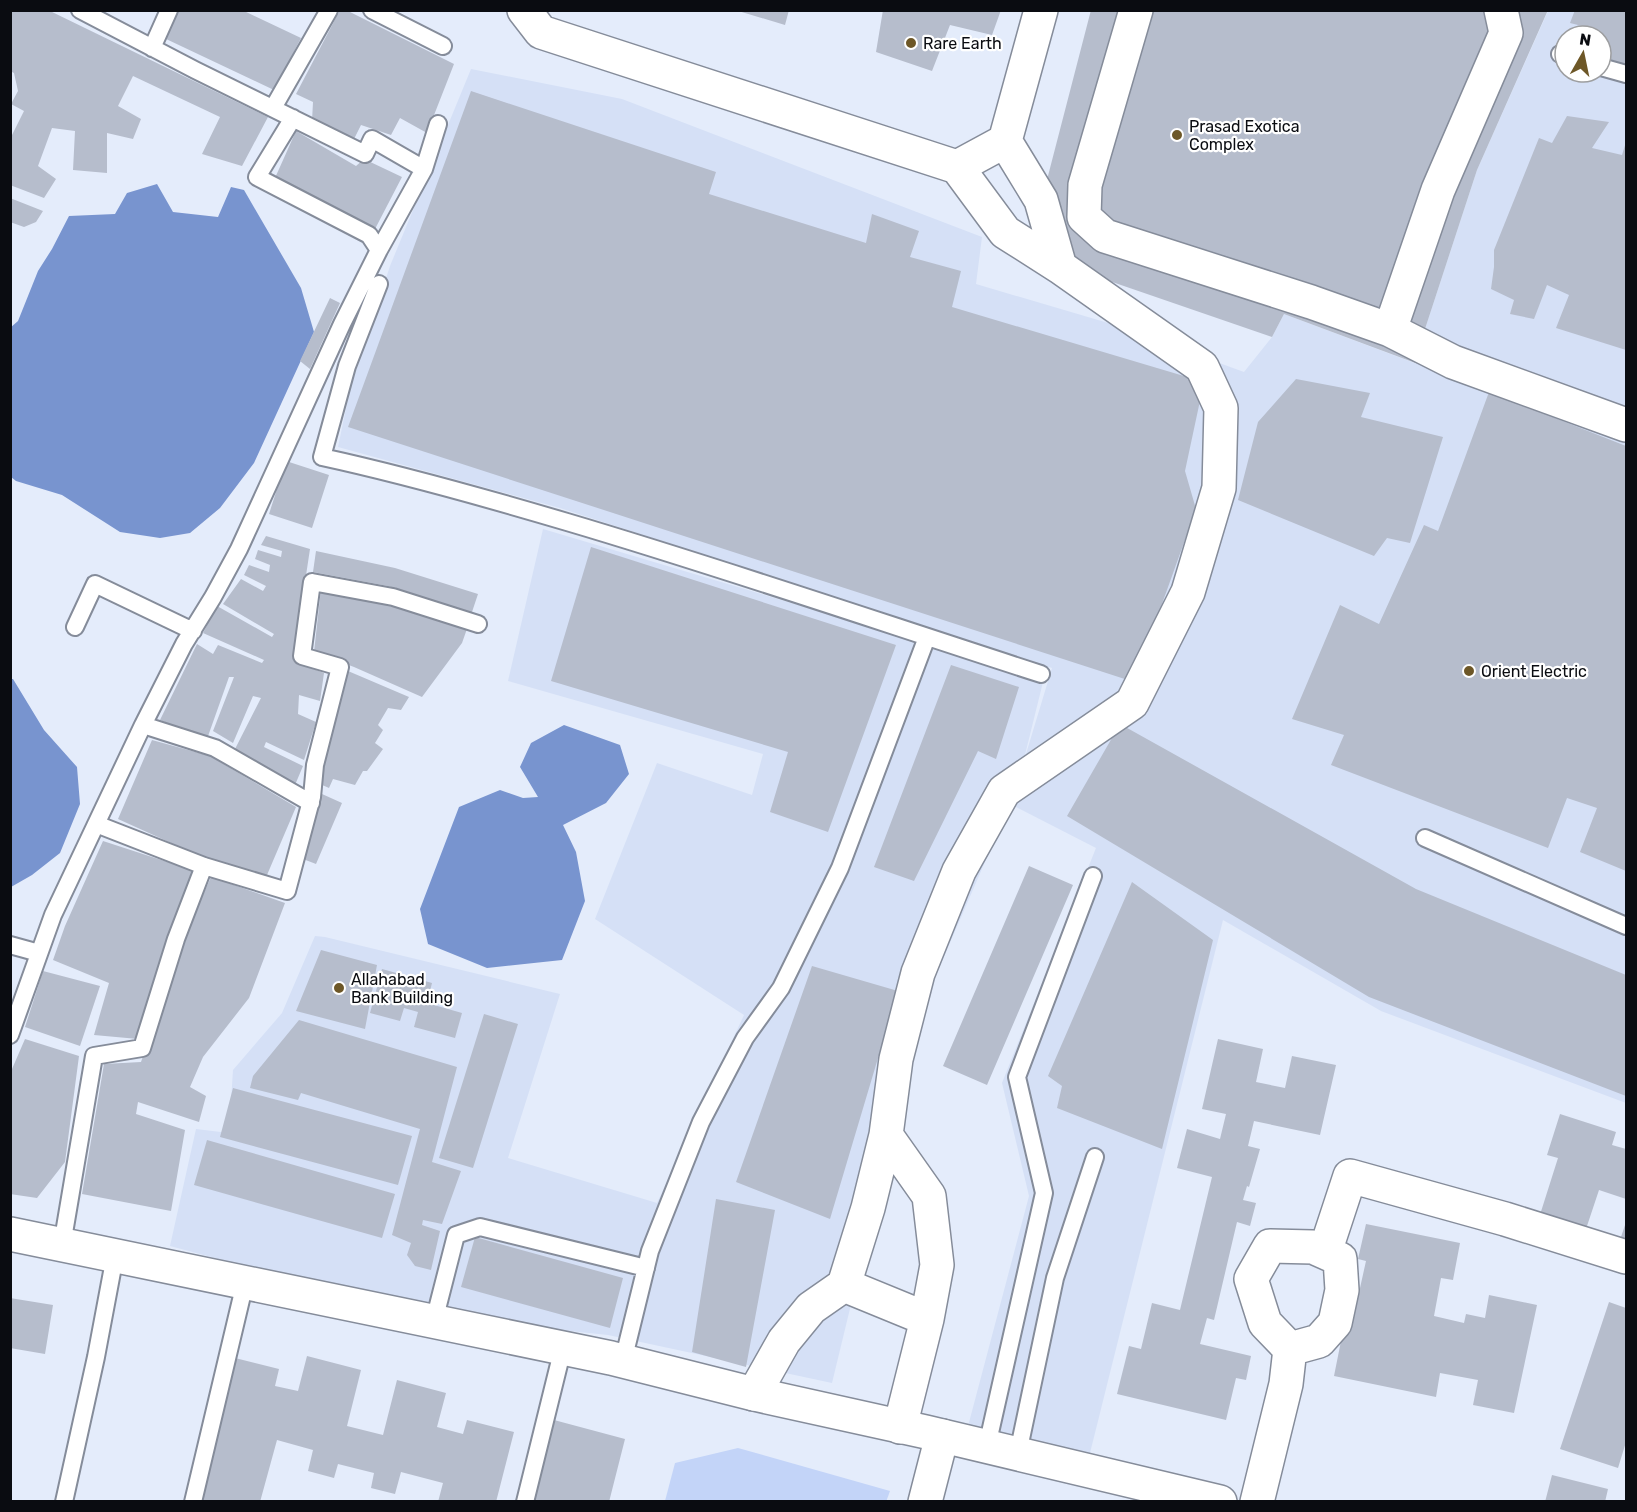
<svg xmlns="http://www.w3.org/2000/svg" width="1637" height="1512" viewBox="0 0 1637 1512" font-family="Rubik,sans-serif">
	<style>
		.built { fill: #d5e0f6; fill-rule: evenodd }
		.green { fill: #c3d4f8 }
		.water { fill: #7894cf }
		.building { fill: #b6bdcc }
		.lines { fill: none; stroke-linecap: round; stroke-linejoin: round }
		.service-casing { stroke: #858c9a; stroke-width: 20 }
		.minor-casing { stroke: #858c9a; stroke-width: 36 }
		.tertiary-casing { stroke: #858c9a; stroke-width: 36 }
		.service { stroke: #fff; stroke-width: 16 }
		.minor { stroke: #fff; stroke-width: 33 }
		.tertiary { stroke: #fff; stroke-width: 33 }
		.poi-dot { fill: #6d5727; stroke: #fff; stroke-width: 2 }
		.labels { text-anchor: middle; stroke-width: 4.5; stroke-linejoin: round; paint-order: stroke }
		.poi-label { font-size: 16px; fill: #0a0c11; stroke: #fff; text-anchor: start }
	</style>
	<rect width="100%" height="100%" fill="#e4ecfb"/>
	<path class="built" d="M1548,11H1626V1103L1381,1011L1223,920L1089,1457L967,1430L1029,1196L1002,1083L1096,848L1010,804L924,1003L832,1383L608,1335L435,1317L170,1246L196,1129L229,1133L233,1070L282,1013L315,936L325,937L560,994L508,1158L657,1203L744,1015L595,919L657,763L752,795L763,754L508,681L543,529L1044,678L1022,767L1052,668L560,508L338,447L350,389L390,266L471,69L622,99L982,237L976,284L1115,325L1244,372L1272,337L1284,314L1417,364L1425,329L1477,170ZM1565,36H1601V72H1565Z"/>
	<path class="green" d="M738,1448L890,1491L886,1502L665,1501L675,1463Z"/>
	<path class="water" d="M157,184L173,212L218,217L231,187L244,190L301,288L314,332L254,463L220,508L190,533L160,538L120,532L62,495L16,481L11,477L10,328L18,321L38,271L52,249L69,216L115,214L127,193Z
		M10,679H13L44,730L77,767L80,804L60,853L32,875L11,887Z
		M564,725L620,745L629,774L606,803L563,825L576,852L585,901L562,960L487,968L428,944L420,909L459,807L500,790L523,798L538,797L520,767L531,743Z"/>
	<path class="building" d="M10,10H48L268,117L242,166L202,154L220,117L133,76L118,106L141,119L133,139L107,133V173L73,170L75,131L52,128L38,166L56,179L44,198L10,185V139L24,111L11,104L18,91L14,73L10,71Z
		M174,10H242L301,38L274,90L164,38Z
		M340,10H346L454,64L427,133L400,118L391,135L361,125L354,139L312,121L313,102L296,94Z
		M735,10H789L785,25Z
		M883,10H1001L992,35L950,25L932,71L876,52Z
		M1091,10H1548L1477,170L1425,329L1418,364L1284,314L1272,337L1028,253Z
		M1575,10H1626V65L1601,56V36H1584L1586,27L1570,23Z
		M471,91L716,172L709,194L866,243L872,214L919,231L910,257L961,271L952,307L1204,382L1185,471L1196,509L1134,682L348,427Z
		M1567,116L1609,122L1592,148L1622,155L1626,142V350L1556,328L1569,295L1547,285L1534,319L1510,314L1514,300L1491,289L1494,267V250L1539,138L1552,143Z
		M296,131L356,166L364,159L402,177L375,229L275,178Z
		M10,198L43,211L36,222L24,227L10,222Z
		M330,298L340,303L310,369L300,361Z
		M1296,379L1370,393L1361,417L1443,437L1410,543L1387,538L1374,556L1238,500L1258,422Z
		M1489,392L1626,446V871L1580,852L1597,808L1567,798L1548,848L1331,765L1344,735L1292,719L1340,605L1379,624L1424,525L1438,531Z
		M286,461L329,475L312,528L269,514Z
		M266,536L310,549L293,661L324,673L320,701L299,695L298,714L316,722L304,760L266,742L264,747L303,766L295,785L235,749L261,698L253,696L233,743L213,731L234,677H229L207,739L160,720L197,644L213,654L218,645L262,663L264,660L203,633L217,606L272,637L274,634L223,604L241,579L263,591L266,586L244,575L249,565L269,572L270,565L255,559L258,550L281,557L282,551L261,545Z
		M591,547L896,645L828,832L770,812L788,752L551,681Z
		M316,551L395,568L478,594L471,615L388,586L313,572Z
		M321,589L388,599L468,626L462,643L422,697L354,667L314,652Z
		M951,665L1019,687L996,759L978,751L914,881L874,867Z
		M348,671L409,697L401,710L388,708L378,725L383,730L375,743L383,749L367,771H363L355,785L333,779L329,788L320,784L323,762Z
		M1120,724L1416,889L1626,975V1096L1369,997L1067,816Z
		M152,740L210,756L296,807L267,875L211,861L118,819Z
		M322,794L342,803L316,864L303,859Z
		M103,841L192,870L138,1039L94,1035L109,983L53,960L65,926Z
		M1029,866L1073,885L987,1085L943,1066Z
		M211,877L285,903L249,998L203,1057L190,1087L206,1096L199,1122L138,1102L136,1114L185,1130L171,1211L82,1194L104,1064L141,1062L181,944Z
		M1132,882L1213,940L1162,1149L1057,1108L1062,1086L1048,1076Z
		M321,950L377,965L365,1029L296,1011Z
		M812,966L898,991L830,1219L736,1182Z
		M382,969L432,983L427,1003L462,1013L455,1038L414,1027L418,1012L404,1008L400,1021L370,1013Z
		M43,971L100,986L80,1046L25,1027Z
		M484,1014L518,1024L473,1168L439,1158Z
		M299,1020L457,1067L432,1162L461,1171L442,1224L423,1220L422,1225L440,1231L431,1270L415,1266L407,1255L411,1243L392,1235L420,1129L301,1093L298,1100L250,1088L253,1076Z
		M25,1039L79,1056L65,1162L37,1198L10,1194V1076L12,1069Z
		M1218,1039L1263,1049L1256,1082L1285,1088L1292,1056L1336,1065L1320,1135L1254,1121L1248,1146L1260,1149L1249,1187L1247,1186L1243,1200L1256,1203L1250,1226L1237,1222L1214,1320L1207,1318L1200,1344L1251,1356L1246,1380L1236,1378L1226,1420L1117,1394L1129,1346L1141,1349L1152,1303L1180,1310L1212,1177L1177,1168L1187,1129L1220,1139L1226,1114L1202,1109Z
		M233,1088L412,1136L398,1185L220,1137Z
		M1560,1114L1616,1132L1612,1145L1626,1149V1199L1599,1190L1584,1235L1538,1221L1558,1158L1547,1155Z
		M207,1140L395,1194L382,1238L194,1185Z
		M716,1199L775,1210L746,1367L692,1352Z
		M1626,1222V1248L1618,1246Z
		M1366,1224L1460,1243L1453,1280L1441,1278L1434,1316L1464,1323L1466,1314L1485,1318L1489,1295L1537,1305L1514,1413L1473,1405L1478,1380L1440,1373L1436,1397L1334,1376L1350,1296L1358,1297L1366,1261L1358,1259Z
		M475,1237L623,1278L610,1328L461,1287Z
		M10,1298L53,1305L45,1354L10,1348Z
		M1609,1302L1626,1308V1442L1618,1468L1560,1449Z
		M307,1356L361,1370L347,1426L383,1435L397,1380L446,1393L437,1427L463,1434L467,1420L514,1432L496,1502H438L443,1483L401,1472L395,1494L371,1488L374,1473L338,1464L334,1478L308,1471L313,1450L277,1440L260,1502H198L235,1358L279,1369L275,1386L298,1391Z
		M554,1420L625,1439L609,1502H532Z
		M1552,1475L1608,1489L1605,1502H1545Z"/>
	<g class="lines">
		<defs>
			<path id="service" d="M80,10L195,70L365,154L372,139L424,169
				M372,10L443,46
				M152,48L169,10
				M1560,54L1565,56
				M1601,67L1626,74
				M273,108L329,10
				M293,118L257,177L369,235L379,250
				M379,284L347,366L322,457C405,475 486,498 567,522C726,569 883,623 1041,674
				M75,627L95,584L193,631
				M143,725L215,748L311,803
				M96,824L204,866L287,891L312,797L315,765L340,667L302,656L312,582L393,597L478,624
				M1425,838L1626,926
				M10,945L39,953
				M10,1035L53,915L143,725L184,644L213,597L239,549L342,324L379,250L424,169L438,124
				M62,1245L94,1056L142,1048L176,939L204,866
				M436,1322L435,1317L456,1235L480,1227L646,1268
				M623,1361L650,1251L701,1122L745,1038L781,988L840,868L927,637
				M987,1446L1044,1193L1017,1077L1093,876
				M1018,1453L1055,1278L1095,1157
				M64,1502L96,1357L115,1256
				M193,1502L245,1283
				M525,1502L563,1348"/>
			<path id="minor" d="M524,10L541,32L957,167L1005,232L1060,267L1202,367L1221,408L1219,488L1188,592L1132,703L1004,791L959,871L918,973L896,1059L886,1135L868,1208L844,1285L811,1308L784,1341L754,1394
				M1041,10L1005,141L1041,200L1060,267
				M1136,10L1085,185L1084,217L1105,236L1311,302L1390,330L1453,362L1626,425
				M957,167L1005,141
				M1390,330L1438,190L1506,33L1501,10
				M886,1135L929,1196L937,1265L927,1319L900,1427
				M1270,1246L1313,1247L1340,1259L1342,1290L1335,1323L1319,1341L1290,1349L1265,1323L1251,1279Z
				M1325,1252L1350,1176L1505,1219L1626,1257
				M844,1285L927,1319
				M925,1502L942,1436
				M1257,1502L1286,1384L1290,1349"/>
			<path id="tertiary" d="M10,1234L611,1358L754,1394L926,1432L1220,1502"/>
		</defs>
		<use href="#service" class="service-casing"/>
		<use href="#minor" class="minor-casing"/>
		<use href="#tertiary" class="tertiary-casing"/>
		<use href="#service" class="service"/>
		<use href="#minor" class="minor"/>
		<use href="#tertiary" class="tertiary"/>
	</g>
	<g class="poi-dot">
		<circle cx="911" cy="43" r="6"/>
		<circle cx="1177" cy="135" r="6"/>
		<circle cx="1469" cy="671" r="6"/>
		<circle cx="339" cy="988" r="6"/>
	</g>
	<g class="labels">
		<g class="poi-label">
			<text x="923" y="49">Rare Earth</text>
			<text x="1189" y="132">Prasad Exotica<tspan x="1189" dy="18">Complex</tspan></text>
			<text x="1481" y="677">Orient Electric</text>
			<text x="351" y="985">Allahabad<tspan x="351" dy="18">Bank Building</tspan></text>
		</g>
	</g>
	<rect width="1637" height="1512" fill="none" stroke="#0a0c11" stroke-width="24"/>
	<g transform="translate(1583 54) rotate(9)"><circle r="28" fill="#ffffff" stroke="#9d9ea0" stroke-width="1.5"/>
	<path d="M0-4.5L10 22L0 15L-10 22Z" fill="#6d5727"/>
	<text y="-9" font-size="16" font-weight="bold" text-anchor="middle" fill="#0a0c11">N</text>
	</g>
</svg>
